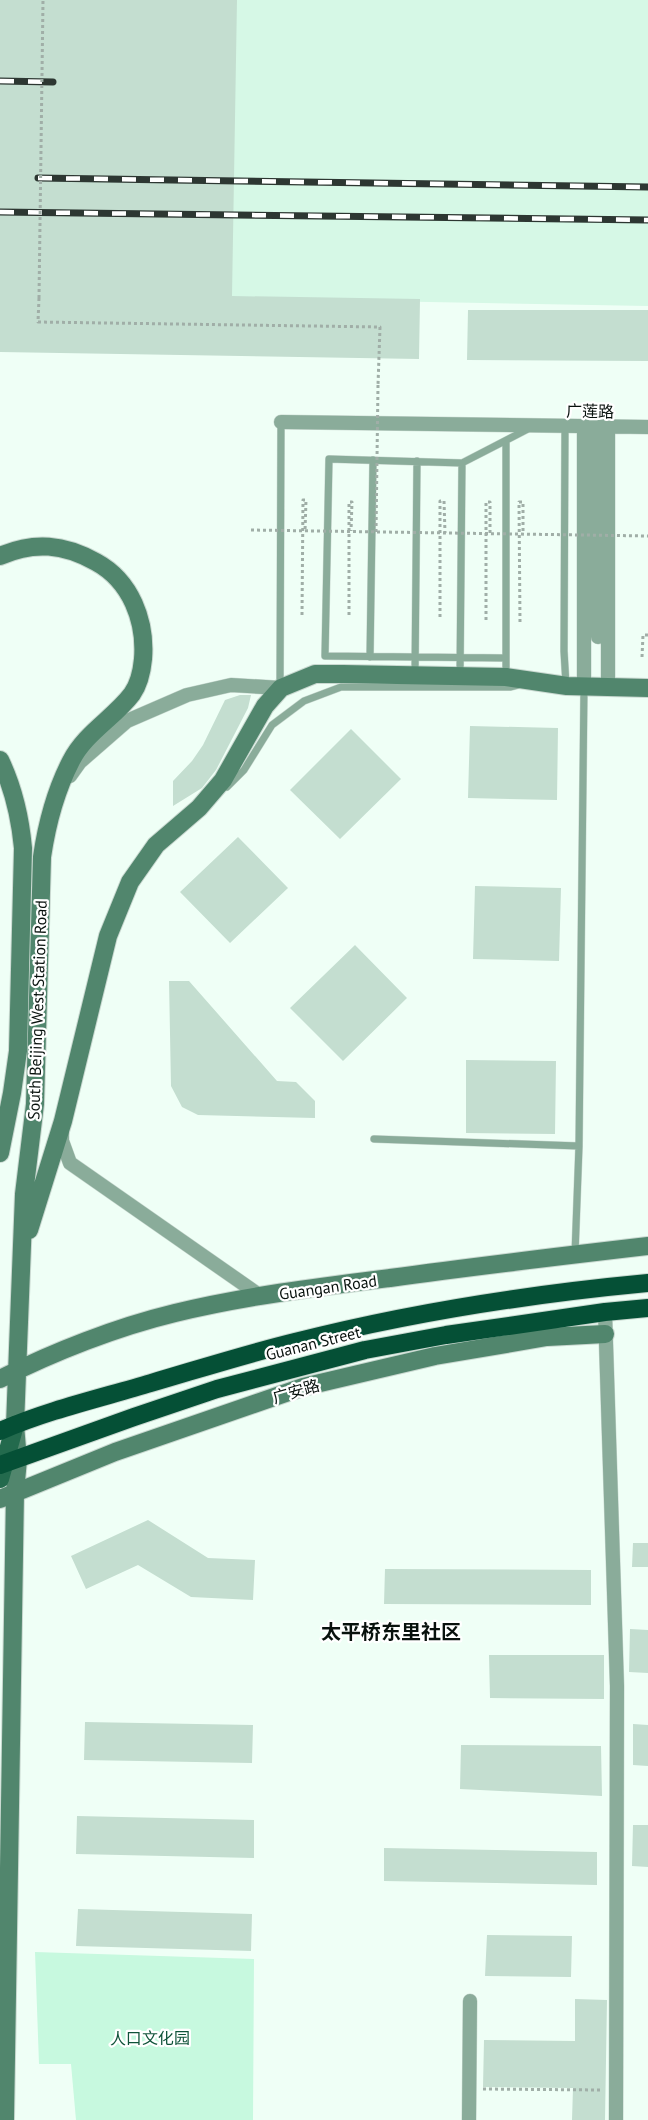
<svg xmlns="http://www.w3.org/2000/svg" width="648" height="2120" viewBox="0 0 648 2120" font-family="'PT Sans','Noto Sans SC',sans-serif">
	<style>
		.built { fill: #d6f8e6 }
		.green { fill: #c7f9df }
		.building { fill: #c4ded0 }
		.lines { fill: none; stroke-linecap: round; stroke-linejoin: round }
		.lane-casing { stroke: #cad9d1; stroke-width: 8 }
		.street-casing { stroke: #cad9d1; stroke-width: 15 }
		.secondary-casing { stroke: #cad9d1; stroke-width: 20 }
		.primary-casing { stroke: #cad9d1; stroke-width: 20 }
		.highway-casing { stroke: #cad9d1; stroke-width: 20 }
		.path { stroke: #a0aea7; stroke-width: 3; stroke-dasharray: 3 3; stroke-linecap: butt }
		.lane { stroke: #8aac9a; stroke-width: 7 }
		.street { stroke: #8aac9a; stroke-width: 14 }
		.secondary { stroke: #51866d; stroke-width: 18 }
		.primary { stroke: #236a4d; stroke-width: 18 }
		.highway { stroke: #055036; stroke-width: 18 }
		.rail-casing { stroke: #2d3732; stroke-width: 7 }
		.rail { stroke: #fff; stroke-width: 4.5; stroke-dasharray: 14; stroke-linecap: butt }
		.path-bridge { stroke: #a0aea7; stroke-width: 3; stroke-dasharray: 3 3; stroke-linecap: butt }
		.labels { text-anchor: middle; stroke-width: 4.5; stroke-linejoin: round; paint-order: stroke }
		.street-label { font-size: 16px; fill: #08110d; stroke: #fff }
		.park-label { font-size: 16px; fill: #0f5339; stroke: #fff }
		.quarter-label { font-size: 20px; font-weight: bold; fill: #08110d; stroke: #fff }
	</style>
	<rect width="100%" height="100%" fill="#effff6"/>
	<path class="built" d="M0,0H648V306L0,294Z"/>
	<path class="green" d="M35,1952L254,1959L253,2120H76L71,2064H39Z"/>
	<path class="building" d="M0,0H237L232,296L420,299L419,359L0,352Z
		M468,310H648V361L467,360Z
		M240,695H251L248,708L216,770L202,788L173,806V781L192,761L203,745L225,700Z
		M470,726L558,728L557,800L468,798Z
		M351,729L401,779L340,839L290,790Z
		M238,837L288,888L230,943L180,892Z
		M475,886L561,888L559,961L473,959Z
		M355,945L407,998L343,1061L290,1008Z
		M169,981H189L277,1081L296,1082L315,1101V1118L198,1115L182,1107L171,1086Z
		M466,1060L556,1061L555,1134L466,1133Z
		M148,1520L208,1558L255,1560L253,1600L191,1597L138,1565L86,1589L71,1556Z
		M633,1543H648V1567H632Z
		M385,1569L591,1570V1605L384,1604Z
		M630,1629L648,1630V1673L629,1672Z
		M489,1655H604V1699L490,1698Z
		M85,1722L253,1725L252,1763L84,1760Z
		M633,1724L648,1725V1766L633,1765Z
		M461,1745L601,1746L602,1796L460,1789Z
		M77,1816L254,1820V1858L76,1854Z
		M633,1825H648V1867L632,1866Z
		M384,1848L597,1852V1885L384,1881Z
		M78,1909L252,1914L251,1951L76,1946Z
		M487,1935L572,1936L571,1977L485,1976Z
		M575,1999L607,2000L605,2120H572L573,2088L483,2087L484,2040L575,2041Z"/>
	<g class="lines">
		<defs>
			<path id="lane" d="M565,427L564,651L566,685
				M506,441V676
				M370,657L373,460
				M505,658L325,656L329,459L462,463L528,429
				M415,675L417,461
				M460,675L462,463
				M280,687L281,422
				M227,787L244,770L272,725L304,701L341,687H510L518,685
				M374,1139L579,1146
				M575,1254L579,1146L584,687"/>
			<path id="street" d="M281,422L648,427
				M584,427V686
				M596,427L598,637
				M608,687V427
				M70,776L80,762L127,721L187,695L231,685L281,688
				M62,1131V1141L70,1163L262,1297
				M605,1312L617,1686L616,2120
				M469,2120L470,2001"/>
			<path id="secondary" d="M0,556C34,541 64,544 96,562C131,581 146,621 143,659C142,670 139,684 132,694C114,718 85,733 71,761C55,792 47,823 42,857L35,1104L24,1194L15,1425L18,1460L15,1492L5,2120
				M0,760C14,789 20,816 23,848L18,1051L12,1093L0,1153
				M29,1230L63,1121L108,936L130,882L156,845L199,808L223,780L265,706L281,688L315,674H343L506,677L567,686L648,688
				M0,1379C53,1352 117,1327 175,1313C245,1296 318,1287 390,1278C476,1266 562,1256 648,1246
				M0,1499L115,1452L303,1387L435,1356L547,1337L605,1334"/>
			<path id="primary" d="M0,1479L15,1425"/>
			<path id="highway" d="M0,1431C48,1410 101,1398 151,1383C199,1369 246,1354 295,1342C409,1313 531,1294 648,1283
				M0,1465L134,1417L217,1389L365,1350L446,1335L605,1312L648,1308"/>
		</defs>
		<use href="#lane" class="lane-casing"/>
		<use href="#street" class="street-casing"/>
		<use href="#secondary" class="secondary-casing"/>
		<use href="#primary" class="primary-casing"/>
		<use href="#highway" class="highway-casing"/>
		<path class="path" d="M39,298L38,322L380,327L378,385
			M302,615L303,500H306L305,531
			M349,615V502H352L351,531
			M440,617V501H444L445,533
			M486,620V502H490V534
			M520,622L519,502H523V534
			M642,657L643,635H648
			M483,2089L603,2090"/>
		<use href="#lane" class="lane"/>
		<use href="#street" class="street"/>
		<use href="#secondary" class="secondary"/>
		<use href="#primary" class="primary"/>
		<use href="#highway" class="highway"/>
		<defs>
			<path id="rail" d="M0,81L53,82
				M38,178L648,187
				M0,212L648,220"/>
		</defs>
		<use href="#rail" class="rail-casing"/>
		<use href="#rail" class="rail"/>
		<path class="path-bridge" d="M39,298L43,0
			M251,530L648,536
			M376,532L378,385"/>
	</g>
	<g class="labels">
		<g class="street-label">
			<text transform="translate(590 411) rotate(1)" y="6">广莲路</text>
			<text transform="translate(37 1010) rotate(-88)" y="6">South Beijing West Station Road</text>
			<text transform="translate(328 1287) rotate(-8)" y="6">Guangan Road</text>
			<text transform="translate(313 1343) rotate(-14)" y="6">Guanan Street</text>
			<text transform="translate(296 1391) rotate(-16)" y="6">广安路</text>
		</g>
		<g class="park-label">
			<text x="150" y="2044">人口文化园</text>
		</g>
		<g class="quarter-label">
			<text x="391" y="1639">太平桥东里社区</text>
		</g>
	</g>
</svg>
